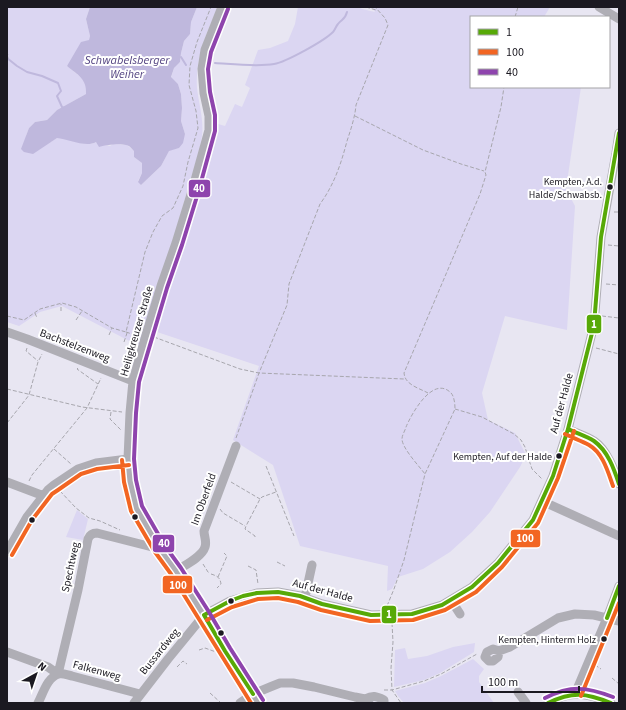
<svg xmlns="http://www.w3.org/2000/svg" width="626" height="710" viewBox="0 0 626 710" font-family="'Source Sans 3',sans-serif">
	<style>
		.green { fill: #dbd6f2 }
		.water { fill: #bfb8dd }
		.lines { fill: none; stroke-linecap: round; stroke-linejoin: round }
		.stream { stroke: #bfb8dd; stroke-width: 2 }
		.path { stroke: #a7a6ad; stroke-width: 1; stroke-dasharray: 4 2; stroke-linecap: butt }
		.minor { stroke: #afaeb5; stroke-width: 9 }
		.bus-1-casing { stroke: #fff; stroke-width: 7 }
		.bus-2-casing { stroke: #fff; stroke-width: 7 }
		.bus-3-casing { stroke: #fff; stroke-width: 7 }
		.bus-1 { stroke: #57a907; stroke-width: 4 }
		.bus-2 { stroke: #f26522; stroke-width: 4 }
		.bus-3 { stroke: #8e44ad; stroke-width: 4 }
		.bus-dot { fill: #1b1921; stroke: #fff; stroke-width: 1.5 }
		.labels { text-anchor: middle; stroke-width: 4; stroke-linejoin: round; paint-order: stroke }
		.bus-label { font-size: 10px; fill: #1b1921; stroke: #fff; text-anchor: end }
		.street-label { font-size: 11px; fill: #1b1921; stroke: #fff }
		.water-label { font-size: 12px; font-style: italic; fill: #544582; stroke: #fff }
		.line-badge { stroke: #fff; stroke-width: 1.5 }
		.badge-label { font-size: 11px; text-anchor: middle; font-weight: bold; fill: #fff }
	</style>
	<rect width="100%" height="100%" fill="#e8e6f2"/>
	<path class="green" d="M7,7H90L86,19L90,36L89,41L67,66L83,79L87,88L86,94L57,110L47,120L35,122L29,128L26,136L51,142C53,140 55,139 57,138C67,135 84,149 96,142L104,145L110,146L113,144L127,145L134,151V157L142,163V173L138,181L141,185L161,166L169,150L179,148L185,134L181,121L182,108L181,94L178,84L171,78L174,68L180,62L181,53L184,41L190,34L191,22L197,7H218C206,34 195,58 197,88C199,105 204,120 202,136C199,155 191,176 186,195C172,246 155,296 139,346L62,306L40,312L19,326L7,322Z
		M298,7H357L362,9L375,12L372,7H550L544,17H471V87H581L566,189L575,206L567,330L505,316L482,393L488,420L515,433L526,455L520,467L490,512L472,532L450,552L423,569L398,577L392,589L387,591L388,566L300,546L273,465L233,440L259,366L154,331L218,124L225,126L235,104L242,107L250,88L245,85L258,50L270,48L288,41L295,24Z
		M77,510L88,519L83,540L66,537Z
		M475,643L474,652L440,673L424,680L394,687L395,650L405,648L408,659L427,656L453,647Z
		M473,659L484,669L479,676V682L494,703H404L398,696L395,691L425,683L441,676Z"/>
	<path class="water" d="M90,7H197L191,22L190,34L184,41L181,53L180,62L174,68L171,77L178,84L181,94L182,108L181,121L185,134L183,143L179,148L169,151L161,166L141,185L138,182L142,173V163L134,157V151C132,149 129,145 126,145C120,143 104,145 99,147L96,142C86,148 68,139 57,138L33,154L24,152L21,149L29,128L35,122L47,120L57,110L86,94C87,79 78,75 67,66L81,42L89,40L90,36L86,19Z"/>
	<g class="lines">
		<path class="stream" d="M181,57L186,65
			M7,58L17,66L27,72L42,76L58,83L61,91L57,96L62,107L64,108
			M215,63C232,64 257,67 274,64C286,62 324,41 333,32C335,30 336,26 338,24C342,19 345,20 347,12"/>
		<path class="path" d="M366,7L376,10
			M515,17L518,7
			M7,51L8,56L7,62
			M355,116L423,150L461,164L484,171
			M614,212H619
			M608,245L619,246
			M606,284L619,285
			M61,311V304
			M35,313L37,318
			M7,316L24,320L40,309L62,303L76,307L112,328L126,332L145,252L153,232L162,216L173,208L183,186L188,162L198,128L196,111L189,85L190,66L197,42L211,7
			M602,316L619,318
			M76,320L82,311
			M126,332L138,336
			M109,335L112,328
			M154,337L240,369L259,373L404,379
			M124,342L127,333
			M27,348L26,351L38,361
			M596,348L619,354
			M78,368L77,369L98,384
			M7,389L82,407L122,412
			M428,393C419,388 405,385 404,373L480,194L486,175L485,172L501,107L504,87
			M455,409L482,417L514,434L521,440L525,447L529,460L532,469L542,479
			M111,412L110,419L121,430
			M7,423L26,399L29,395L38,362L42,354
			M236,438L259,373L287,305L289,284L320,204C334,185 341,164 347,141C351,129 355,117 356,105L388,25L385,18L375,7
			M54,449L71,464
			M266,466L294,536
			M29,481L32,475L87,408L101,378
			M231,482L260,499
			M60,491L76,508L89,518L100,521L120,530
			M220,509L223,513L245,526
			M255,537V536L245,529L246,526L260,499L262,497L276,492
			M277,562L285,566
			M203,564L208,572L209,573
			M248,566L256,570L258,584
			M211,574C217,576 220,577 221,584L217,588
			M218,577L227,556L224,553
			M387,606L394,589L404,560L425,474L455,409C455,403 454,395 450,392C432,376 411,415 406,427C405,431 402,435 402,439C402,448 419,466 425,474
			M392,623L393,642L391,668L392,690L401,703
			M199,650L205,648L216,652
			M595,665L601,669
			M177,667L183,661L187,664
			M612,678L619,684
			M384,690H392L424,681L441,674L477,654
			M210,693L221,703"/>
		<path class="minor" d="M222,7L205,50L202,69L204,93L209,116V130L192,191L176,243L161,286L146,335L133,381L130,413L128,459L130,481L136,508L160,549L176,571L204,615L225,651L258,703
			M599,7L619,19
			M7,332L27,339L133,381
			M568,429C576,433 586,436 594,441C607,450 614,469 619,484
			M7,482L44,496
			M542,501L619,536
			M7,552L27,517L48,490L54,485L78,469L96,463L128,459
			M176,571C185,565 202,557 205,547C207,541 204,537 204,531L236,446
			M305,597L312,565
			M451,600L460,614
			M499,651L498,657L493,661H489L485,657L487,652L493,649L499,651L510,647L558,618L575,614L594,615L619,621
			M7,652L48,667L58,674L78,590L88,539C90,534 93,533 97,533L160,549
			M518,692L526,703
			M575,694L607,618L619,586
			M365,699C373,695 376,696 384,700V703
			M38,703C43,694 47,677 59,674C63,673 67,675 72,676L140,694
			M134,703L168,659L204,615L230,601L257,593L278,592L300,596L322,604L371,615L412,614L442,605L472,587L498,563L533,520L553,476L568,429L594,325L601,237L616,153L619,133
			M240,703L253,694L270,687L280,683H293L314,687L355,697L365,699L369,703
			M548,703C571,690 587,693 611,703"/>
		<defs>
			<path id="bus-1" d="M568,429C576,433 586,436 594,441C608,451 614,469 619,484
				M204,615L230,601L243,596L257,593L278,592L300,596L322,604L371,615L412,614L442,605L472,587L498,563L533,520L553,476L568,429L594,325L601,237L619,133
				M204,615L225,651L253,694
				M607,618L619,586
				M548,703C573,691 586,693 611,703"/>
			<path id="bus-2" d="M565,434C573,438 582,441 589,445C603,453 608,472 613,486
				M122,460L124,482L131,511L155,552L171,574L251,703
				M12,555L32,520L52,494L58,490L81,474L97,469L129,465
				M207,620L232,607L258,599L278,598L298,602L321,610L370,621L413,620L445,610L476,592L502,567L538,523L558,478L574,431
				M581,696L619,603"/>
			<path id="bus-3" d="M228,9L211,52L208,69L210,92L215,115V131L198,193L182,245L167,288L139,382L136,413L134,459L136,480L142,506L165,546L181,568L209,612L230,648L263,700
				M545,698C571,685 587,687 613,697"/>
		</defs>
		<use href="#bus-1" class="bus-1-casing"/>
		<use href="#bus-2" class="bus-2-casing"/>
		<use href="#bus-3" class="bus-3-casing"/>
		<use href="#bus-1" class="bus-1"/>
		<use href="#bus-2" class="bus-2"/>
		<use href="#bus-3" class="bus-3"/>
	</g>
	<g class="bus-dot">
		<circle cx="610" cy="187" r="3.5"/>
		<circle cx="559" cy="456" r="3.5"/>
		<circle cx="135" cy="517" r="3.5"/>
		<circle cx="32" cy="520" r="3.5"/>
		<circle cx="231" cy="601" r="3.5"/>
		<circle cx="221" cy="633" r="3.5"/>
		<circle cx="604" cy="639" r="3.5"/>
	</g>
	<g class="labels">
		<g class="bus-label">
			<text x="602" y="185">Kempten, A.d.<tspan x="602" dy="13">Halde/Schwabsb.</tspan></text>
			<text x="552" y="460">Kempten, Auf der Halde</text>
			<text x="596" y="643">Kempten, Hinterm Holz</text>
		</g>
		<g class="street-label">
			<text transform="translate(136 331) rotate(-74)" y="4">Heiligkreuzer Straße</text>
			<text transform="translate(75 345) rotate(21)" y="4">Bachstelzenweg</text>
			<text transform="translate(561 403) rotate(-75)" y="4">Auf der Halde</text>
			<text transform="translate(203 499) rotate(-70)" y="4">Im Oberfeld</text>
			<text transform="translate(70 567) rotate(-78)" y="4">Spechtweg</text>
			<text transform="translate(323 590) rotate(15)" y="4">Auf der Halde</text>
			<text transform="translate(159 651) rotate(-51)" y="4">Bussardweg</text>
			<text transform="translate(97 670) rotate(15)" y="4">Falkenweg</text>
		</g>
		<g class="water-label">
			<text x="127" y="64">Schwabelsberger<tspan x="127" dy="14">Weiher</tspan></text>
		</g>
	</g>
	<g class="line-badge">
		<rect x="188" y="179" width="23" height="19" rx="4" fill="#8e44ad"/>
		<rect x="586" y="314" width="16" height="20" rx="4" fill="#57a907"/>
		<rect x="510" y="529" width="31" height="19" rx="4" fill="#f26522"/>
		<rect x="152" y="534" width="23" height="19" rx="4" fill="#8e44ad"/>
		<rect x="162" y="575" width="31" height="19" rx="4" fill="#f26522"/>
		<rect x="381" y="605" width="16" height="19" rx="4" fill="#57a907"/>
	</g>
	<g class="badge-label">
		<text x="199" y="192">40</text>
		<text x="594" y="328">1</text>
		<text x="525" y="542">100</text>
		<text x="164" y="547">40</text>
		<text x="178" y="589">100</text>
		<text x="389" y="618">1</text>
	</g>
	<rect width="626" height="710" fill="none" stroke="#1b1921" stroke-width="16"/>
	<rect x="470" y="16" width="140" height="72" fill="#ffffff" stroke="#a4a3a6"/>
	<rect x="478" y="29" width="20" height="6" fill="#57a907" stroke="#a4a3a6"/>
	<text x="506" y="36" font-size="12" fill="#1b1921">1</text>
	<rect x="478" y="49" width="20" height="6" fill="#f26522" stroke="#a4a3a6"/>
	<text x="506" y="56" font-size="12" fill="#1b1921">100</text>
	<rect x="478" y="69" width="20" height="6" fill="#8e44ad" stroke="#a4a3a6"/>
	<text x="506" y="76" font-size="12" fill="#1b1921">40</text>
	<g transform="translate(36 674) rotate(40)" stroke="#ffffff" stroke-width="3" paint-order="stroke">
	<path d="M0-3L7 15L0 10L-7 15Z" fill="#1b1921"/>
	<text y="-6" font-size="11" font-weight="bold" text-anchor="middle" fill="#1b1921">N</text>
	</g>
	<path d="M482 686v6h97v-6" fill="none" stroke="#1b1921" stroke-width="2"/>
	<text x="488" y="686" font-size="12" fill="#1b1921" stroke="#ffffff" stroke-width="3" paint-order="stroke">100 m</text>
</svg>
